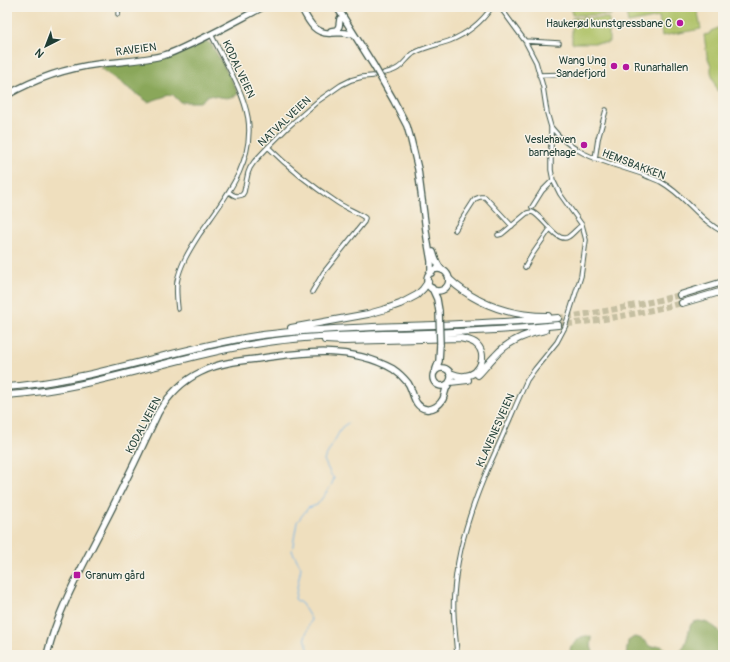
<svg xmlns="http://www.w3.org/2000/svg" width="730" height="662" viewBox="0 0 730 662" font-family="Pangolin,sans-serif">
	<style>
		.green { fill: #adc165; stroke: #667f4c }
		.forest { fill: #8aa75a; stroke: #547247 }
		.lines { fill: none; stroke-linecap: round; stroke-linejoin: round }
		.stream { stroke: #74b5e8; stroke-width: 1 }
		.motorway-tunnel { stroke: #c5bfa2; stroke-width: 6; stroke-dasharray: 6 3; stroke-linecap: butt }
		.minor-casing { stroke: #3e5549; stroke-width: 5.5 }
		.primary-casing { stroke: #3e5549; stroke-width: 8 }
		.motorway-casing { stroke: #3e5549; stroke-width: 8 }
		.minor { stroke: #fff; stroke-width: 3.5 }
		.primary { stroke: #fff; stroke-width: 5.5 }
		.motorway { stroke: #fff; stroke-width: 6 }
		.primary-bridge-casing { stroke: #3e5549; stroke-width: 8; stroke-linecap: butt }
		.primary-bridge { stroke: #fff; stroke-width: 5.5 }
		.poi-dot { fill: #b5179e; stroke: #f7f3e8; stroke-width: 1.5 }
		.labels { text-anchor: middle; stroke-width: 3; stroke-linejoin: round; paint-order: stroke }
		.poi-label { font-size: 11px; fill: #1f3d34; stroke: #f7f3e8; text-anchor: end }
		.street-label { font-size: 11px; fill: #1f3d34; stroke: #f7f3e8 }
	</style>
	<rect width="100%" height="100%" fill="#f7f3e8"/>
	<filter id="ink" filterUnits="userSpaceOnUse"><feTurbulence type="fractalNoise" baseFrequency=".025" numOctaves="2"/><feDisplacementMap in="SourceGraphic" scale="8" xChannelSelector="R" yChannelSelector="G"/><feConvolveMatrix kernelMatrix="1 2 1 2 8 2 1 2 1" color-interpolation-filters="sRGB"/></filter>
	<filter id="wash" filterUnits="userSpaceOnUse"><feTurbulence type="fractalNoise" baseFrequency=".012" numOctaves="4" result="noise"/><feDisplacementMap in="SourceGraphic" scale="16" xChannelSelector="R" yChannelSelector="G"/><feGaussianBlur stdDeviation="0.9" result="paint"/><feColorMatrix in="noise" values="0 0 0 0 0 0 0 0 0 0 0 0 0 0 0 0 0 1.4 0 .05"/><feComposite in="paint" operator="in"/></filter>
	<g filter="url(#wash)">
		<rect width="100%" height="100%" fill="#efdfbe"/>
		<path class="green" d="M572,7H611V15H572Z
			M625,7H697L701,29L662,36L659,17L628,23Z
			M572,18H609V43H572Z
			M723,26V90L717,91L711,72V66L707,56L704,35L709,34L711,31Z"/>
		<path class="forest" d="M205,41L208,42L211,44L228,73L237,91L238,94C230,101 218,96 208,95L200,102H180L172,94L148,102L100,68L104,66C123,64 142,64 161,59C176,55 191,48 205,41Z
			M698,621C707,621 716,627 722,634L717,650L718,655H626L628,641L634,637C643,638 644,641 651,647C655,647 658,645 661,646C664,647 665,651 668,652C686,660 687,634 691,624L694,622Z
			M585,636H589L592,638L591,646L594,655H572L570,650L571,646L581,637Z"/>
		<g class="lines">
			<path class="stream" d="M313,655L309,652L305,637L311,619L302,604L295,599L301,567L292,551L297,522L308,508L317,505L331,486L334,478L331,475L324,460L342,427L348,423"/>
		</g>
	</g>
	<g filter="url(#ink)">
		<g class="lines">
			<path class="motorway-tunnel" d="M558,318C599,313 640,305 680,295
				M558,325C600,321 641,313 682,303"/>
			<defs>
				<path id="minor" d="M118,14L119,7
					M525,41L559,43
					M384,73C389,72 394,71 398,68C404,64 408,57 414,53C425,47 437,45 449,41C467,34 481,23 492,7
					M539,75L582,74
					M551,127C574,157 608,162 642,174C648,177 655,179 661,182C685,195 699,220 723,232
					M268,147C290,169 312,186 338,203C347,209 357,212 365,218L364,222L324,272L312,292
					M595,159L598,139L606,110
					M229,192C234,196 236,197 242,195L244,192L248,173L250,168L254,162L268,147L288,127L318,101L341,85L351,80L362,77L373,76
					M532,207L542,191L553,180
					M455,230L475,199L480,197H485L512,226
					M498,235L502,234L527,213L532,212C542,215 557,244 568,237C573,234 577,228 582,225
					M525,267L532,255L550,229
					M178,309C177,300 176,291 177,282C180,265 190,249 199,235C223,200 255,164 248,118C243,89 224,61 211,34
					M457,655C456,635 452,615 454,594C457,550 471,507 489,466C502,438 514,409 527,380L535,369L557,342L565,327L581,276L586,240L582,225L560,194L553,180L551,170V127L547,113L543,87L536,62L525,41L500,7"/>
				<path id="primary" d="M301,7C308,20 314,35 332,33C339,33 344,32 350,34
					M337,7L374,66L394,101L407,126L411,140L418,169L427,238L431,261V273
					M331,31L337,30L339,26L340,19
					M7,95C35,79 67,68 99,64C121,61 143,61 165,55C175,52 184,47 193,43C217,32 240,19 263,7
					M433,252C435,259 437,265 442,270
					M427 280a11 11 0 1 1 22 0a11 11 0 1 1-22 0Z
					M432,288L437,299L439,311
					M433 377a9 9 0 1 1 18 0a9 9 0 1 1-18 0Z
					M436,369L439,361L440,344
					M47,655C58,608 83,566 104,524C123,487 141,450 158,413C168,396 182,381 201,372C218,363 238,361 257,359C303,352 350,345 393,369C399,373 404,378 408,383C414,392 413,407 426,409C433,410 440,405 443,399C445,394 445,389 448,385"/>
				<path id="motorway" d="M449,279C477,305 510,316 548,316
					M680,295L723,282
					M682,303L723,291
					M291,328L368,314L386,309L400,304L417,295L423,289L428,282
					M325,340L344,341L460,338C465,339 470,340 475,343C488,353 482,374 465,376C460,377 455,375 450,373
					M478,375C484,369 489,362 495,356C508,341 525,334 545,330
					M450,382L468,380
					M7,387C92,381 172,349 256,336C295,330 334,329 373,327C435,325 496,324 558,318
					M7,395C96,389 180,354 268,342C306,336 344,336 383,334C441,333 500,331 558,325"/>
			</defs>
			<use href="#minor" class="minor-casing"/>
			<use href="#primary" class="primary-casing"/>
			<use href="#motorway" class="motorway-casing"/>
			<use href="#minor" class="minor"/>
			<use href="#primary" class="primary"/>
			<use href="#motorway" class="motorway"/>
			<defs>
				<path id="primary-bridge" d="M439,311L440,344"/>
			</defs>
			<use href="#primary-bridge" class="primary-bridge-casing"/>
			<use href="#primary-bridge" class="primary-bridge"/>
		</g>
	</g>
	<g class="poi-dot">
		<circle cx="680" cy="23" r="4"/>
		<circle cx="614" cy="66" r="4"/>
		<circle cx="626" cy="67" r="4"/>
		<circle cx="584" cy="145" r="4"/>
		<rect x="73" y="571" width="8" height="8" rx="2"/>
	</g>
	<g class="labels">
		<g class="poi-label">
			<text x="672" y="27">Haukerød kunstgressbane C</text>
			<text x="606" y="64">Wang Ung<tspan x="606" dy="13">Sandefjord</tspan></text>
			<text x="634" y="71" text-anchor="start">Runarhallen</text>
			<text x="576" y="143">Veslehaven<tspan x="576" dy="13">barnehage</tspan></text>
			<text x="85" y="579" text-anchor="start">Granum gård</text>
		</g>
		<g class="street-label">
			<text transform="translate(136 49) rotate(-8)" y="4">RAVEIEN</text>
			<text transform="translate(239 69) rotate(65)" y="4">KODALVEIEN</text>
			<text transform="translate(284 121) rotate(-43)" y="4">NATVALVEIEN</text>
			<text transform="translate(634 164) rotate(21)" y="4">HEMSBAKKEN</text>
			<text transform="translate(143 425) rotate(-62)" y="4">KODALVEIEN</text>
			<text transform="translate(495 430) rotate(-66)" y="4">KLAVENESVEIEN</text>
		</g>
	</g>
	<rect width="730" height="662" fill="none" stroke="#f7f3e8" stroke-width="24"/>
	<g transform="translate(46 46) rotate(222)" stroke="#f7f3e8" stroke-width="3" paint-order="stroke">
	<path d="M0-3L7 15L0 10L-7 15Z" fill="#1f3d34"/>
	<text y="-6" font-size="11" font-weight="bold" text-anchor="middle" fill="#1f3d34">N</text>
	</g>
</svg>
